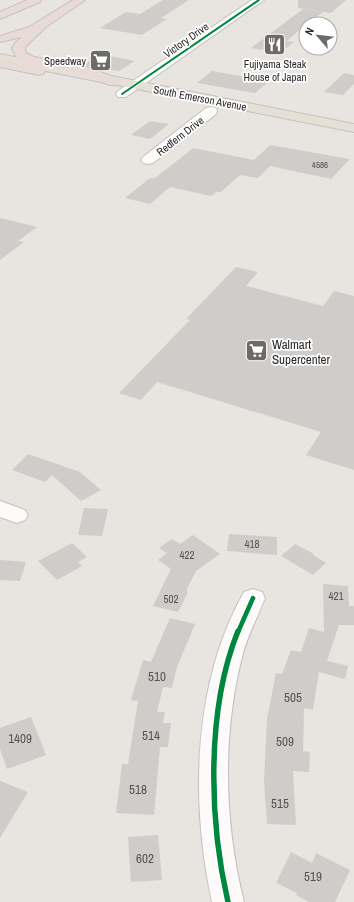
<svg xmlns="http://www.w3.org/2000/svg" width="354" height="902" viewBox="0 0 354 902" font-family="'Archivo Narrow',sans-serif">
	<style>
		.building { fill: #cfccca }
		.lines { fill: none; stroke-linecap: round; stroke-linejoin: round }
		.minor-casing { stroke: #c2c1c1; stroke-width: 2 }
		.major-casing { stroke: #c4c3c1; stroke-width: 2 }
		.highway-casing { stroke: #c4c3c1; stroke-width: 2 }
		.minor { fill: #fcfbfa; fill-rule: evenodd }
		.major { fill: #e5dfd5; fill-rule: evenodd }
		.highway { fill: #e8dad4; fill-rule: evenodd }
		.cycleway-far2-casing { stroke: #fff; stroke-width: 3.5 }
		.cycleway-far1-casing { stroke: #fff; stroke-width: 7 }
		.cycleway-casing { stroke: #fff; stroke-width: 8 }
		.cycleway-far2 { stroke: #00873e; stroke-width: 2 }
		.cycleway-far1 { stroke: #00873e; stroke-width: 4.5 }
		.cycleway { stroke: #00873e; stroke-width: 5.5 }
		.labels { text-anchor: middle; stroke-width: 3.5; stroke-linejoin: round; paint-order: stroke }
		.far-number-label { font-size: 9px; fill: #545353 }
		.far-street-label { font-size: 11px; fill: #2a2a2a; stroke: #fff }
		.far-poi-label { font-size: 11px; fill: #2a2a2a; stroke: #fff; text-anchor: end }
		.number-label { font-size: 11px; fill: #545353 }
		.poi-label { font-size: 13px; fill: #2a2a2a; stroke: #fff; text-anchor: start }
		.near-number-label { font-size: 13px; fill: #545353 }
	</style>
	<rect width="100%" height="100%" fill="#e8e4e0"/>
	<path class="building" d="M163,0H189L161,18L167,19L142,35L100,28L126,12L140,14Z
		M298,0H346L331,13L298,8Z
		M303,9L323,12L306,24L287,41L294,42L280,53L251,48Z
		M100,54L135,61L119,71L83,65Z
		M212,71L269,81L255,93L197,83Z
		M344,73L354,75V84L343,95L324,92Z
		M150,121L169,124L150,139L131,135Z
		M270,145L350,159L331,179L270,166L258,178L240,175L221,192H217L211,196L170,187L150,204L125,198L150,178L154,179L193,148L254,160Z
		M0,218L37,227L18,241L24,242L0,260Z
		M236,267L258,272L246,286L323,306L334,291L354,296V470L306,455L321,432L157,382L141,400L119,393L190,320L186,319Z
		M28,454L80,472L101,490L81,501L52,475L45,482L12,470Z
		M84,508L108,509L102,536L78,535Z
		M229,534L277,537V555L227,551Z
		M193,535L220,554L196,571L186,591L188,592L178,612L153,606L171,569L158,560L167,553L159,548L172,539L180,544Z
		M72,543L87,557L78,562L82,566L57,580L38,561Z
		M295,544L314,554L313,555L326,563L313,575L281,556Z
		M0,560L26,562L20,581L0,580Z
		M323,584L348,586L349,606H354V625H339L327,661L348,666L345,679L319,672L313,710L304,708L303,751L310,752L309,772L293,771L296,825L267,824L264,781L267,719L276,673L282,674L291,650L301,652L309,628L324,632Z
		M170,618L195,624L177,667L172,688L163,687L157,712H165L163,723H171L168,747H160L154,815L116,813L122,764H128L138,701L131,700L143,660L151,662Z
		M31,717L46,755L7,769L0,749V728Z
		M0,781L28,792L0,838Z
		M158,835L162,880L131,882L128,837Z
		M291,852L312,863L316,853L350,870L335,902H309L296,895L297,893L276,883Z"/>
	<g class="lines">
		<defs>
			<path id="minor" d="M252,0H264L126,97H118L116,94L118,91Z
				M211,107L216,108L217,111L216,114L153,163L148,164L143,163L141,160L143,157L206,108Z
				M0,501L25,510L28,515L25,520L17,523L0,517Z
				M253,589L262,592L265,598C257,618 247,637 242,657C222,736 224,823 244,902H212C190,802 193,682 244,592Z"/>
			<path id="major" d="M0,54L354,124V132L0,62Z"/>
			<path id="highway" d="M27,0H41L40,2L0,19V12Z
				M73,0H85L46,27L25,47L26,53L34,57L87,67L119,79L120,82L119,85H109L80,73L27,63L17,58L12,49L15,43L22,37L0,42V36L29,27Z
				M0,59L43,68L45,71L43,74L39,75L0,67Z"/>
		</defs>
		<use href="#minor" class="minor-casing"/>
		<use href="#major" class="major-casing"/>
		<use href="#highway" class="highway-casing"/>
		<use href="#minor" class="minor"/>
		<use href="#major" class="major"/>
		<use href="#highway" class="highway"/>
		<defs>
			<path id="cycleway-far2" d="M122,94L259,0"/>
			<path id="cycleway-far1" d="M238,632L253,598"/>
			<path id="cycleway" d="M228,902C209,820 206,710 238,631"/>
		</defs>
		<use href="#cycleway-far2" class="cycleway-far2-casing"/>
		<use href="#cycleway-far1" class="cycleway-far1-casing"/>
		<use href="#cycleway" class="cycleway-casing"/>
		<use href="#cycleway-far2" class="cycleway-far2"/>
		<use href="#cycleway-far1" class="cycleway-far1"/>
		<use href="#cycleway" class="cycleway"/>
	</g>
	<defs>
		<symbol id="restaurant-square" viewBox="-11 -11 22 22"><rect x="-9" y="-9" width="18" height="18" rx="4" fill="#6c6b6a" stroke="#fff"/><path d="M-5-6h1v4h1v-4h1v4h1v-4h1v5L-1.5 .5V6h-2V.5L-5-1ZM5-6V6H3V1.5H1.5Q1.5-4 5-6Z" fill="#fff"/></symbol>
		<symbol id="supermarket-square" viewBox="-11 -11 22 22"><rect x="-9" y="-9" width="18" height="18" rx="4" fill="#6c6b6a" stroke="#fff"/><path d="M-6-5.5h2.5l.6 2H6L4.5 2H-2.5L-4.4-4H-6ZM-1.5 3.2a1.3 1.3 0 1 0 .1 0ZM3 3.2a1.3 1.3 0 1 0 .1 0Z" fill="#fff"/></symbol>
	</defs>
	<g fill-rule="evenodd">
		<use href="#restaurant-square" x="262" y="32" width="25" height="25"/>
		<use href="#supermarket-square" x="88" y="48" width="25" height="25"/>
		<use href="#supermarket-square" x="244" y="338" width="25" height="25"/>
	</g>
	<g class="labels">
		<g class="far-number-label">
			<text x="320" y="168">4586</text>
		</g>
		<g class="far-street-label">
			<text transform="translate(186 40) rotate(-35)" y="4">Victory Drive</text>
			<text transform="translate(200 98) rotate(11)" y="4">South Emerson Avenue</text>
			<text transform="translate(180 136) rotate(-38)" y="4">Redfern Drive</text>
		</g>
		<g class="far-poi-label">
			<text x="86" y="65">Speedway</text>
			<text x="275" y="68" text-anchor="middle">Fujiyama Steak<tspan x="275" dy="13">House of Japan</tspan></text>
		</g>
		<g class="number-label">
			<text x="252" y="548">418</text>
			<text x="187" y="559">422</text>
			<text x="336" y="600">421</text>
			<text x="171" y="603">502</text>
		</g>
		<g class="poi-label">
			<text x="272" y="349">Walmart<tspan x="272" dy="15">Supercenter</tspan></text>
		</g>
		<g class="near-number-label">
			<text x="157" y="681">510</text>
			<text x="293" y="702">505</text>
			<text x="151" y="740">514</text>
			<text x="20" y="743">1409</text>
			<text x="285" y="746">509</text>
			<text x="138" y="794">518</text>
			<text x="280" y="808">515</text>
			<text x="145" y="863">602</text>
			<text x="313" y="881">519</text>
		</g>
	</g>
	<g transform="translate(318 36) rotate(298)"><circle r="19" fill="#ffffff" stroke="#aaaaaa"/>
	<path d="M0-3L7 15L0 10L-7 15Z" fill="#6c6b6a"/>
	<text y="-6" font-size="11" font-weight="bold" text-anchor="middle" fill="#2a2a2a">N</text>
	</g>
</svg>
